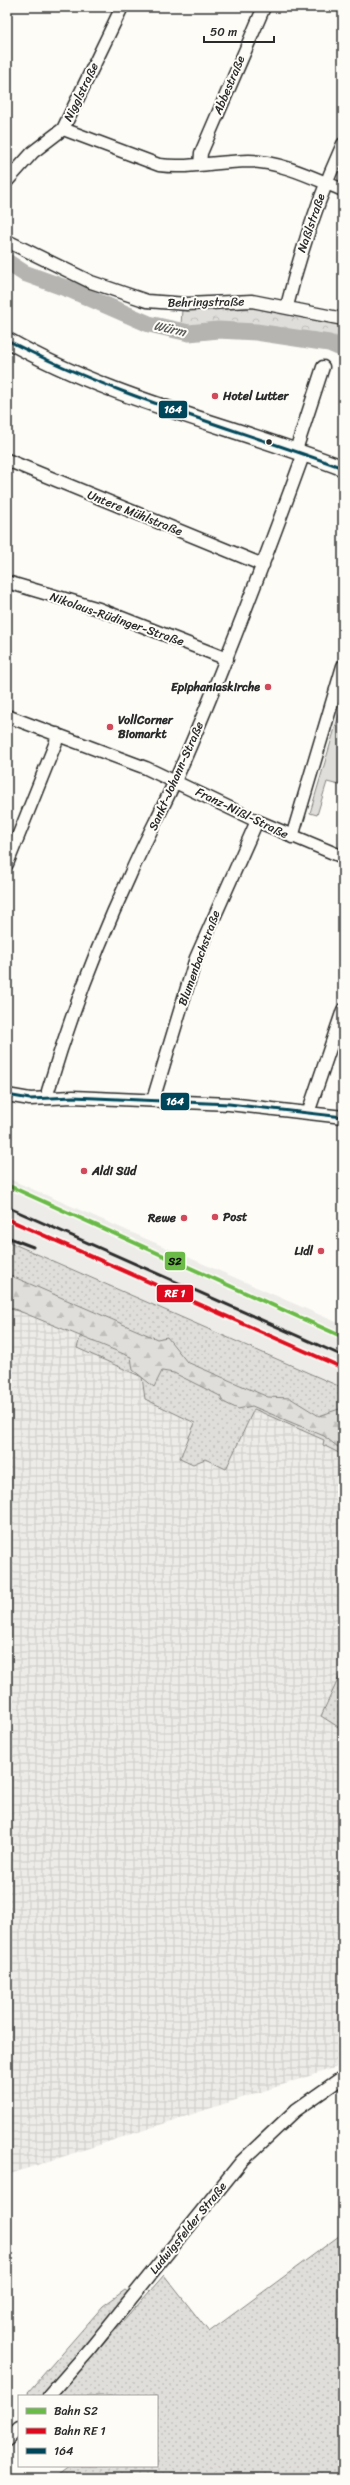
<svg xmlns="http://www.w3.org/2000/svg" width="350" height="2485" viewBox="0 0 350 2485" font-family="Sriracha,sans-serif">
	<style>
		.built { fill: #edece8 }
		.industrial { fill: url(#industrial-grid) }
		.grass { fill: url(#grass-dots); stroke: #858482 }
		.forest { fill: url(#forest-firs); stroke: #858482 }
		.park { fill: url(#park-crowns); stroke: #858482 }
		.garden { fill: #dfdeda; stroke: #858482 }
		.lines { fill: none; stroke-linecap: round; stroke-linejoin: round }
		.river { stroke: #b5b4b1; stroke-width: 17 }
		.minor-casing { stroke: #2b2b2b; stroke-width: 15 }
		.major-casing { stroke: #2b2b2b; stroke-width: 18 }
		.minor { stroke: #fdfcf7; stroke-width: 12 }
		.major { stroke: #fdfcf7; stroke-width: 15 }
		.rail { stroke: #2b2b2b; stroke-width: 3 }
		.bus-1-casing { stroke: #fdfcf7; stroke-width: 6 }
		.bus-1 { stroke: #00465a; stroke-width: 3 }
		.rail-1-casing { stroke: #fdfcf7; stroke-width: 7 }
		.rail-2-casing { stroke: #fdfcf7; stroke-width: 7 }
		.rail-1 { stroke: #69ba46; stroke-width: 4 }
		.rail-2 { stroke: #df091d; stroke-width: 4 }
		.poi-dot { fill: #d1495b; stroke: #fdfcf7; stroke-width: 1.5 }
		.bus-dot { fill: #2b2b2b; stroke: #fdfcf7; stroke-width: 1.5 }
		.labels { text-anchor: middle; stroke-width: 4; stroke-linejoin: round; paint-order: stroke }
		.street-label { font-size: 12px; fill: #2b2b2b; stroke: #fdfcf7 }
		.poi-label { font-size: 12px; font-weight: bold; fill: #2b2b2b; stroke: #fdfcf7; text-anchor: start }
		.water-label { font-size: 13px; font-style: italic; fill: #5b5b5a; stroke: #fdfcf7 }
		.line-badge { stroke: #fdfcf7; stroke-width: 1.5 }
		.badge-label { font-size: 11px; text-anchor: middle; font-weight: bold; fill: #fff }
		.pale-badge-label { font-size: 11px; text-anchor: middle; font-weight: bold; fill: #111 }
	</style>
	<defs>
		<pattern id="industrial-grid" width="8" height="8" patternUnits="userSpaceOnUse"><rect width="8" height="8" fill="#edece8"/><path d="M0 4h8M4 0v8" fill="none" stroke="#cbcbc7"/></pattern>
		<pattern id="grass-dots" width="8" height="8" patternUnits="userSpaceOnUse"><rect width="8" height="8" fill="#dfdeda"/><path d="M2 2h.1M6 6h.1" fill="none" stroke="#c0bfbb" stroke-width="1.8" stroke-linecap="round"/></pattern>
		<pattern id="forest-firs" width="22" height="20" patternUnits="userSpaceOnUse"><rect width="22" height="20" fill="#dfdeda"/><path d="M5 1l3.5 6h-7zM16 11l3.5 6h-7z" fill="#c0bfbb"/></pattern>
		<pattern id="park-crowns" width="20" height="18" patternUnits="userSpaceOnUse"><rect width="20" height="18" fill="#dfdeda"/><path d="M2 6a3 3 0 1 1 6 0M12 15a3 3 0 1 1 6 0" fill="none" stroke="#c0bfbb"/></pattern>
	</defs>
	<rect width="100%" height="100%" fill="#fdfcf7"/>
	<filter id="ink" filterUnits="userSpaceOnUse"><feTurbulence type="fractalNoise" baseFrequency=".025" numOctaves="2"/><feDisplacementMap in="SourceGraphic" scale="8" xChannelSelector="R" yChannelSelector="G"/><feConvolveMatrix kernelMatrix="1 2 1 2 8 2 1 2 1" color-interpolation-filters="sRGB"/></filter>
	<g filter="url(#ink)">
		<path class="built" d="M7,1178L343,1325V1395L7,1257Z"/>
		<path class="industrial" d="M7,1304L343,1442V2065L7,2175Z"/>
		<path class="grass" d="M7,1241L343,1388V1455L323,1445L324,1440L254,1409L226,1469L205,1459L193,1464L180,1458L195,1423L145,1399L142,1377L77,1348L81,1334L44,1318L7,1308Z
			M343,1669V1730L321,1716Z
			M343,2233V2478H54L70,2466H157V2396H58L164,2275L209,2332Z
			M125,2290L129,2293L43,2396H29L28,2392L103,2306Z"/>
		<path class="forest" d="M7,1274L157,1339L167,1337L187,1362L268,1397L290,1398L319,1416L339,1409L343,1411V1451L324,1436L252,1406L238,1409L223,1402L220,1396L174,1373L162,1371L154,1387L133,1370L131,1357L7,1306Z"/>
		<path class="park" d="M260,303L343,323V341L249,326L213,323L181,327L182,308Z"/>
		<path class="garden" d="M343,701V786L327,782L317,815L310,813Z"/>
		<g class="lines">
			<path class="river" d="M7,262L24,273L71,290L149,324L189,333L218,330L256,332L329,343L343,349"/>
			<defs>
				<path id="minor" d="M63,129L159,165C189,169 219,161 249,161C282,162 313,178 343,190
					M200,165L201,153L264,7
					M7,181L33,152L63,129L122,7
					M7,241L91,282L147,301L187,304L252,301L343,319
					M287,306C301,249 319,197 343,144
					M296,450L323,367
					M7,460L263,565
					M7,582L99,609L227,659
					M7,716L146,768L257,821L343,857
					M292,837L343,666
					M7,864L56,742L57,734
					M7,1095L30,1099L73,1097L229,1104L343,1117
					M49,1097L48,1091C70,1017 97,946 130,875C145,840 164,807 179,772C225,667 265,560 304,453
					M153,1100L196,958L257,821
					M308,1113L343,1010
					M49,2396L91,2348L242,2161L296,2110L343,2077
					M7,2440L19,2428"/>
				<path id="major" d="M7,340C112,400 231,425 343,468"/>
			</defs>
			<use href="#minor" class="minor-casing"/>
			<use href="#major" class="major-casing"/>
			<use href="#minor" class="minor"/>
			<use href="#major" class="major"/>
			<path class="rail" d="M7,1207L343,1356
				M7,1237L33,1247"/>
			<defs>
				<path id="bus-1" d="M7,340C114,396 230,427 343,468
					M7,1095L30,1099L73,1097L229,1104L343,1117"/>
			</defs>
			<use href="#bus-1" class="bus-1-casing"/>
			<use href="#bus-1" class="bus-1"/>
			<defs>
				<path id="rail-1" d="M7,1185L343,1337"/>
				<path id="rail-2" d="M7,1219L343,1368"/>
			</defs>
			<use href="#rail-1" class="rail-1-casing"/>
			<use href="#rail-2" class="rail-2-casing"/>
			<use href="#rail-1" class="rail-1"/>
			<use href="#rail-2" class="rail-2"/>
		</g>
	</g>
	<g class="poi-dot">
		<circle cx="215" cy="396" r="4"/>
		<circle cx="268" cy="687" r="4"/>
		<circle cx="110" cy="727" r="4"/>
		<circle cx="84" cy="1171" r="4"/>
		<circle cx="215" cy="1217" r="4"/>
		<circle cx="184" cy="1218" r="4"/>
		<circle cx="321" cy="1251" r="4"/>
	</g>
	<circle class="bus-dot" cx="269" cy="442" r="3.5"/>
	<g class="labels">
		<g class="street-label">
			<text transform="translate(229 85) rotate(-67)" y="4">Abbestraße</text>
			<text transform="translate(81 92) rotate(-64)" y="4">Nigglstraße</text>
			<text transform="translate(311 223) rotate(-71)" y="4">Naßlstraße</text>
			<text transform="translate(206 302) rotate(-1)" y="4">Behringstraße</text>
			<text transform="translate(135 513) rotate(22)" y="4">Untere Mühlstraße</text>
			<text transform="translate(117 619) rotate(19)" y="4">Nikolaus-Rüdinger-Straße</text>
			<text transform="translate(176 776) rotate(-66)" y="4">Sankt-Johann-Straße</text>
			<text transform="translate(242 813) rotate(26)" y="4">Franz-Nißl-Straße</text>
			<text transform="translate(199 958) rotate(-70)" y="4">Blumenbachstraße</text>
			<text transform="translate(188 2228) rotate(-51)" y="4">Ludwigsfelder Straße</text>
		</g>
		<g class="poi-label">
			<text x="223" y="400">Hotel Lutter</text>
			<text x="260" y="691" text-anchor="end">Epiphaniaskirche</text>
			<text x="118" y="724">VollCorner<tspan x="118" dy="14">Biomarkt</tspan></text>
			<text x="92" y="1175">Aldi Süd</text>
			<text x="223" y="1221">Post</text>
			<text x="176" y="1222" text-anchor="end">Rewe</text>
			<text x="313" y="1255" text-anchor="end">Lidl</text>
		</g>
		<g class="water-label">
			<text transform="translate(170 328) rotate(12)" y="5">Würm</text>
		</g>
	</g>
	<g class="line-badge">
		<rect x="158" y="400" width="30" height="19" rx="4" fill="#00465a"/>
		<rect x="160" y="1092" width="30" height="19" rx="4" fill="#00465a"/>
		<rect x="164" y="1251" width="22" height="20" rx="4" fill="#69ba46"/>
		<rect x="156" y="1284" width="38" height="19" rx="4" fill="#df091d"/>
	</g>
	<g class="badge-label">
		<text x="173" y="413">164</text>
		<text x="175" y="1105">164</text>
		<text x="175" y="1297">RE 1</text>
	</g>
	<g class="pale-badge-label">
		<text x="175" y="1265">S2</text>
	</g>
	<rect width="350" height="2485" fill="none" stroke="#fdfcf7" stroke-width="24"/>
	<rect x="12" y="12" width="326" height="2461" fill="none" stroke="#2b2b2b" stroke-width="1.5" filter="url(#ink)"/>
	<rect x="18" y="2395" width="140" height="72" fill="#fdfcf7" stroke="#a9a8a5"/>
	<rect x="26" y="2408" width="20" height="6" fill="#69ba46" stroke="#a9a8a5"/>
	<text x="54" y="2415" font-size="12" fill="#2b2b2b">Bahn S2</text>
	<rect x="26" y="2428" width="20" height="6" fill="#df091d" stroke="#a9a8a5"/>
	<text x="54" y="2435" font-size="12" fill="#2b2b2b">Bahn RE 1</text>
	<rect x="26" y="2448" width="20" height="6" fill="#00465a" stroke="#a9a8a5"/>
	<text x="54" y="2455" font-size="12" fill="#2b2b2b">164</text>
	<path d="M204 36v6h70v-6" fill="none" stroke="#2b2b2b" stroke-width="2"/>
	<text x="210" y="36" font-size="12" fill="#2b2b2b" stroke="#fdfcf7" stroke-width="3" paint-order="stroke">50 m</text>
</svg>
